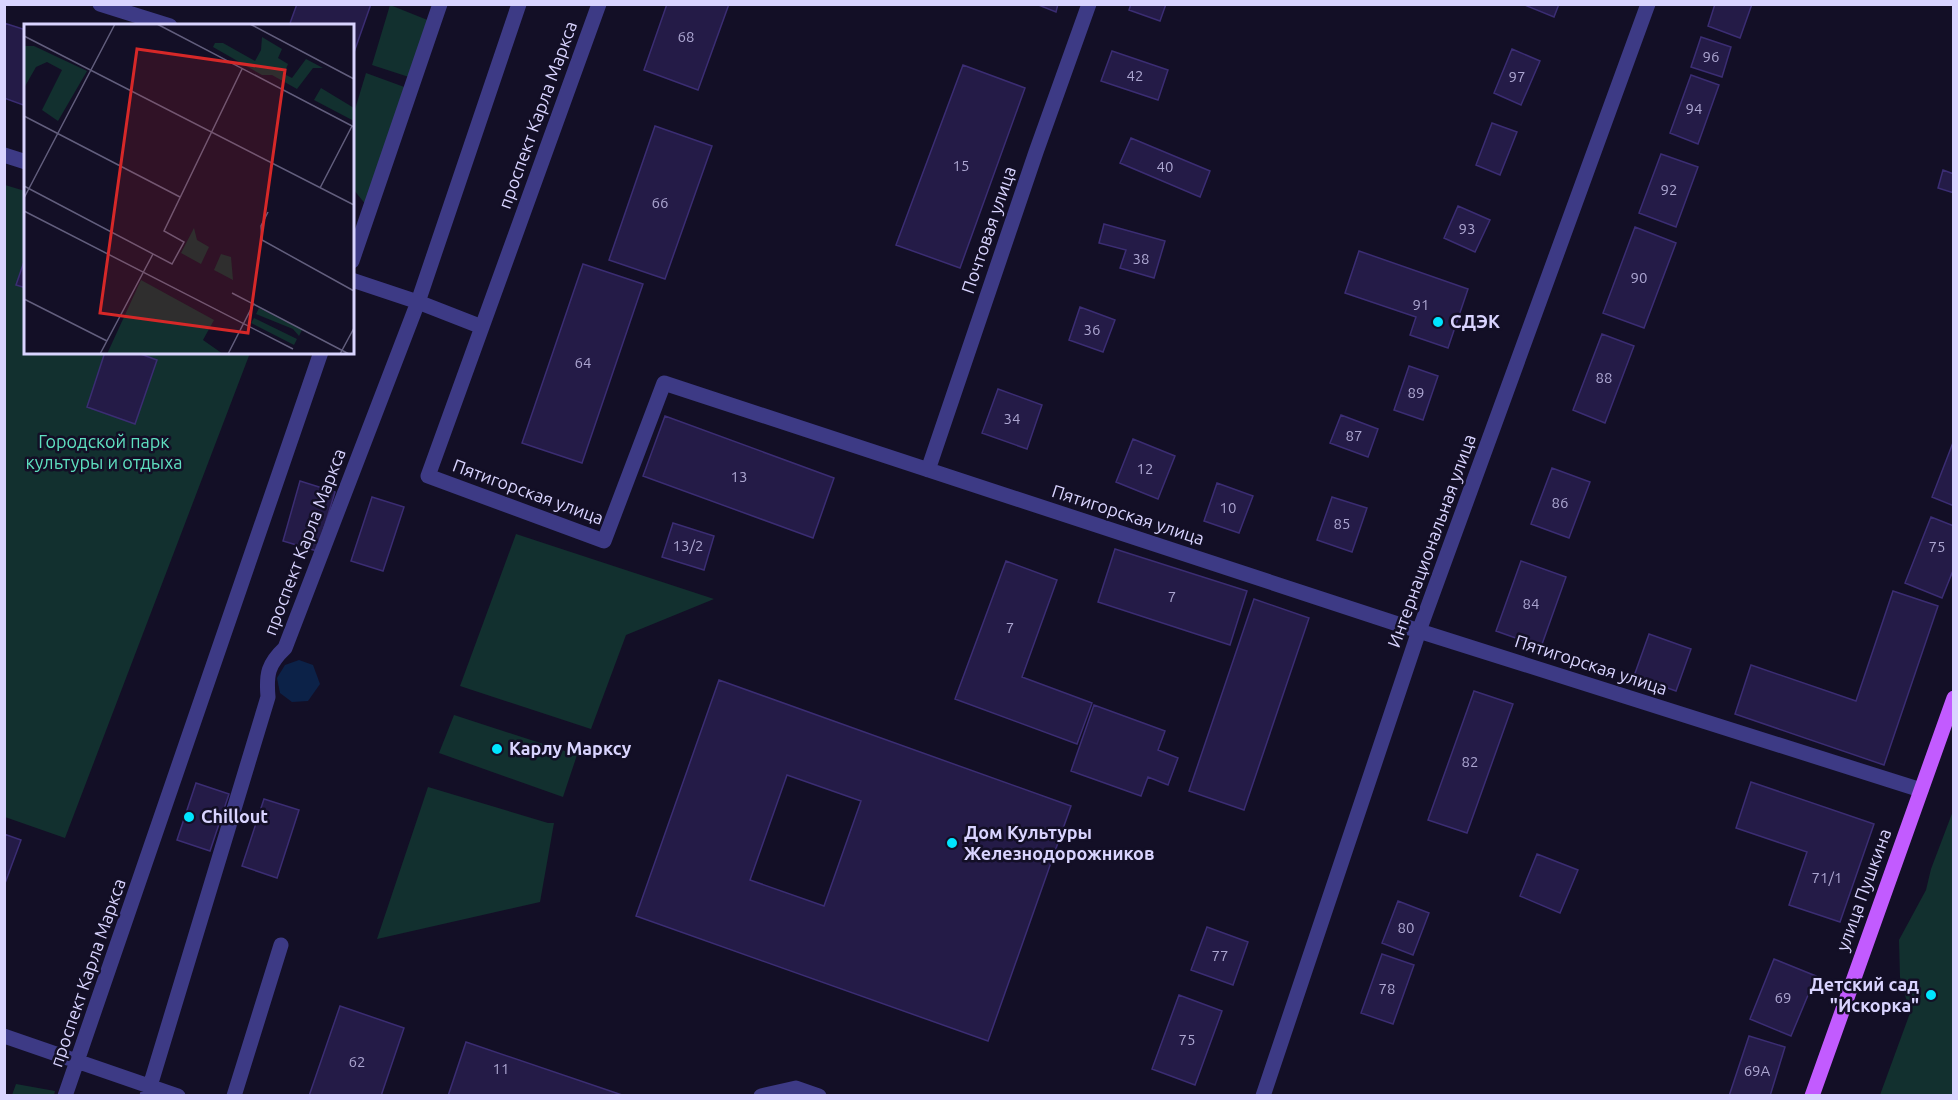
<svg xmlns="http://www.w3.org/2000/svg" width="1958" height="1100" viewBox="0 0 1958 1100" font-family="Ubuntu,sans-serif">
	<style>
		.green { fill: #12302f }
		.water { fill: #0c2248 }
		.building { fill: #241b47; stroke: #3b2d73; stroke-width: 1.5; fill-rule: evenodd }
		.lines { fill: none; stroke-linecap: round; stroke-linejoin: round }
		.minor { stroke: #3d3a85; stroke-width: 15 }
		.major { stroke: #c25bff; stroke-width: 15 }
		.poi-dot { fill: #00e5ff; stroke: #130f26; stroke-width: 2 }
		.labels { text-anchor: middle; stroke-width: 5; stroke-linejoin: round; paint-order: stroke }
		.number-label { font-size: 15px; fill: #aca6d1 }
		.street-label { font-size: 18px; fill: #d9d4ff; stroke: #130f26 }
		.poi-label { font-size: 18px; font-weight: bold; fill: #d9d4ff; stroke: #130f26; text-anchor: start }
		.park-label { font-size: 18px; fill: #5fe0c0; stroke: #130f26 }
		.inset-road { fill: none; stroke: #625e7d; stroke-width: 1.5 }
		.view { fill: #d62828; fill-opacity: 0.15; stroke: #d62828; stroke-width: 3 }
		.inset-edge { fill: none; stroke: #d9d4ff; stroke-width: 3 }
	</style>
	<rect width="100%" height="100%" fill="#130f26"/>
	<path class="green" d="M390,5L430,21L412,78L372,65Z
		M366,73L407,88L367,206L353,189V116Z
		M5,185L25,191L26,352L250,353L65,838L5,817Z
		M516,534L714,599L626,635L591,729L460,686Z
		M454,715L577,755L563,797L439,753Z
		M428,787L548,823H554L540,902L377,939Z
		M1953,811V1095H1880L1910,1013L1900,977L1899,940L1926,890L1931,869Z
		M16,1084L55,1091L54,1095H12Z"/>
	<path class="water" d="M299,660L313,665L320,684L308,701L292,702L280,693L277,678L285,665Z"/>
	<path class="building" d="M297,4H371L352,58V26H289Z
		M667,4H729L698,90L644,70Z
		M1036,4H1058L1056,12Z
		M1131,4H1166L1160,21L1129,10Z
		M1522,4H1559L1554,17Z
		M1715,4H1752L1740,38L1708,26Z
		M4,23L26,30V106L4,98Z
		M1701,37L1731,47L1722,77L1691,67Z
		M1512,49L1540,61L1521,105L1494,93Z
		M1112,51L1168,70L1158,100L1101,81Z
		M963,65L1025,88L960,268L896,245Z
		M1691,75L1719,85L1698,144L1670,133Z
		M1492,123L1517,132L1500,175L1476,165Z
		M655,126L712,146L665,279L609,260Z
		M1131,138L1210,171L1200,197L1120,163Z
		M1661,154L1698,167L1676,227L1639,213Z
		M1943,170L1954,174V193L1938,188Z
		M1458,206L1490,220L1475,252L1444,238Z
		M1104,224L1165,241L1154,278L1120,268L1126,250L1099,243Z
		M1635,227L1676,243L1644,328L1603,313Z
		M1359,251L1468,289L1448,348L1410,335L1416,317L1345,293Z
		M26,256V288L16,285Z
		M583,264L643,284L582,463L522,443Z
		M1080,307L1115,320L1103,352L1069,340Z
		M1602,334L1634,346L1605,423L1573,410Z
		M105,352H135L157,360L135,424L87,407Z
		M1409,366L1438,376L1423,420L1394,410Z
		M998,389L1042,405L1027,449L982,433Z
		M1341,415L1378,429L1368,457L1330,443Z
		M665,416L834,478L813,538L643,476Z
		M1133,439L1175,456L1158,499L1116,482Z
		M1954,440V506L1932,497Z
		M1552,468L1590,482L1569,538L1531,524Z
		M300,481L335,492L317,551L283,541Z
		M1217,483L1253,496L1239,533L1204,521Z
		M372,497L404,507L383,571L351,561Z
		M1332,497L1367,508L1352,552L1317,540Z
		M1931,517L1954,526V568L1942,598L1905,583Z
		M673,523L714,536L704,570L662,557Z
		M1115,549L1247,591L1230,645L1098,602Z
		M1006,561L1057,580L1022,677L1092,703L1077,744L955,699Z
		M1521,561L1566,577L1541,647L1496,631Z
		M1893,591L1938,606L1884,765L1735,714L1751,665L1856,701Z
		M1254,599L1309,618L1244,810L1189,791Z
		M1649,634L1691,649L1676,691L1634,676Z
		M719,680L1071,806L988,1041L636,916ZM787,775L861,801L824,906L750,880Z
		M1474,691L1513,704L1467,833L1428,820Z
		M1094,705L1165,731L1158,750L1178,758L1168,785L1148,777L1141,796L1071,771Z
		M1751,782L1874,824L1840,922L1789,905L1807,852L1736,828Z
		M196,783L229,794L210,851L177,840Z
		M264,799L299,810L277,878L242,866Z
		M4,834L21,840L4,886Z
		M1537,854L1578,870L1560,913L1520,896Z
		M1398,901L1429,913L1413,955L1382,943Z
		M1207,927L1248,942L1233,985L1191,970Z
		M1382,954L1414,965L1393,1024L1361,1013Z
		M1774,959L1816,976L1791,1036L1750,1019Z
		M1179,995L1222,1011L1195,1085L1152,1069Z
		M340,1006L404,1028L381,1096H309Z
		M1749,1036L1785,1047L1770,1096H1729Z
		M466,1042L625,1096H448Z"/>
	<g class="lines">
		<path class="minor" d="M100,4L170,26
			M599,4L428,476L604,541L664,383L1419,631L1921,790
			M4,155L26,162
			M352,261L440,4
			M352,280L418,302L482,327
			M928,470L1036,152L1089,4
			M4,1036L178,1096
			M65,1096L321,352
			M147,1096L268,697C266,674 268,664 285,648L418,302L519,4
			M234,1096L281,945
			M761,1096L796,1088L819,1096
			M1263,1096L1419,631L1648,4"/>
		<path class="major" d="M1812,1096L1954,698"/>
	</g>
	<g class="poi-dot">
		<circle cx="1438" cy="322" r="6"/>
		<circle cx="497" cy="749" r="6"/>
		<circle cx="189" cy="817" r="6"/>
		<circle cx="952" cy="843" r="6"/>
		<circle cx="1931" cy="995" r="6"/>
	</g>
	<g class="labels">
		<g class="number-label">
			<text x="686" y="42">68</text>
			<text x="1711" y="62">96</text>
			<text x="1135" y="81">42</text>
			<text x="1517" y="82">97</text>
			<text x="1694" y="114">94</text>
			<text x="961" y="171">15</text>
			<text x="1165" y="172">40</text>
			<text x="1669" y="195">92</text>
			<text x="660" y="208">66</text>
			<text x="1467" y="234">93</text>
			<text x="1141" y="264">38</text>
			<text x="1639" y="283">90</text>
			<text x="1421" y="310">91</text>
			<text x="1092" y="335">36</text>
			<text x="583" y="368">64</text>
			<text x="1604" y="383">88</text>
			<text x="1416" y="398">89</text>
			<text x="1012" y="424">34</text>
			<text x="1354" y="441">87</text>
			<text x="1145" y="474">12</text>
			<text x="739" y="482">13</text>
			<text x="1560" y="508">86</text>
			<text x="1228" y="513">10</text>
			<text x="1342" y="529">85</text>
			<text x="688" y="551">13/2</text>
			<text x="1937" y="552">75</text>
			<text x="1172" y="602">7</text>
			<text x="1531" y="609">84</text>
			<text x="1010" y="633">7</text>
			<text x="1470" y="767">82</text>
			<text x="1827" y="883">71/1</text>
			<text x="1406" y="933">80</text>
			<text x="1220" y="961">77</text>
			<text x="1387" y="994">78</text>
			<text x="1783" y="1003">69</text>
			<text x="1187" y="1045">75</text>
			<text x="357" y="1067">62</text>
			<text x="501" y="1074">11</text>
			<text x="1757" y="1076">69А</text>
		</g>
		<g class="street-label">
			<text transform="translate(538 115) rotate(-70)" y="6">проспект Карла Маркса</text>
			<text transform="translate(989 230) rotate(-71)" y="6">Почтовая улица</text>
			<text transform="translate(528 492) rotate(20)" y="6">Пятигорская улица</text>
			<text transform="translate(1128 515) rotate(18)" y="6">Пятигорская улица</text>
			<text transform="translate(1432 541) rotate(-70)" y="6">Интернациональная улица</text>
			<text transform="translate(305 542) rotate(-69)" y="6">проспект Карла Маркса</text>
			<text transform="translate(1591 665) rotate(18)" y="6">Пятигорская улица</text>
			<text transform="translate(1864 890) rotate(-70)" y="6">улица Пушкина</text>
			<text transform="translate(88 973) rotate(-71)" y="6">проспект Карла Маркса</text>
		</g>
		<g class="poi-label">
			<text x="1450" y="328">СДЭК</text>
			<text x="509" y="755">Карлу Марксу</text>
			<text x="201" y="823">Chillout</text>
			<text x="964" y="839">Дом Культуры<tspan x="964" dy="21">Железнодорожников</tspan></text>
			<text x="1919" y="991" text-anchor="end">Детский сад<tspan x="1919" dy="21">"Искорка"</tspan></text>
		</g>
		<g class="park-label">
			<text x="104" y="448">Городской парк<tspan x="104" dy="21">культуры и отдыха</tspan></text>
		</g>
	</g>
	<g transform="translate(24 24)">
		<rect width="330" height="330" fill="#130f26"/>
		<path d="M238,13L258,25L254,34L264,40L260,50L268,54L282,35L299,44H289L273,65L248,51H238L189,23L191,19H199L231,37L237,26ZM1,22H10L63,47L34,97L18,86L38,46L23,38L12,43L0,64ZM297,64L330,84V97L290,76ZM170,204L173,216L185,223L177,240L157,229ZM197,230L207,233L209,256L190,246ZM117,256L190,296L179,316L199,330H83ZM235,284L278,306L275,312L269,305L232,290ZM230,294L273,315L270,321L227,299Z" fill="#12302f"/>
		<path class="inset-road" d="M133,0L330,103M226,0L330,55M0,12L330,181M0,92L156,173M0,162L148,240L160,218L140,207L218,45M296,164L328,102M0,174L91,0M0,187L269,325M244,188L237,202L238,216L330,267M208,269L325,330M0,275L83,317M76,330L129,230M204,330L230,279M316,330L330,304"/>
		<path class="view" d="M113,25L261,46L224,309L76,289Z"/>
		<rect width="330" height="330" class="inset-edge"/>
	</g>
	<rect width="1958" height="1100" fill="none" stroke="#d9d4ff" stroke-width="12"/>
</svg>
